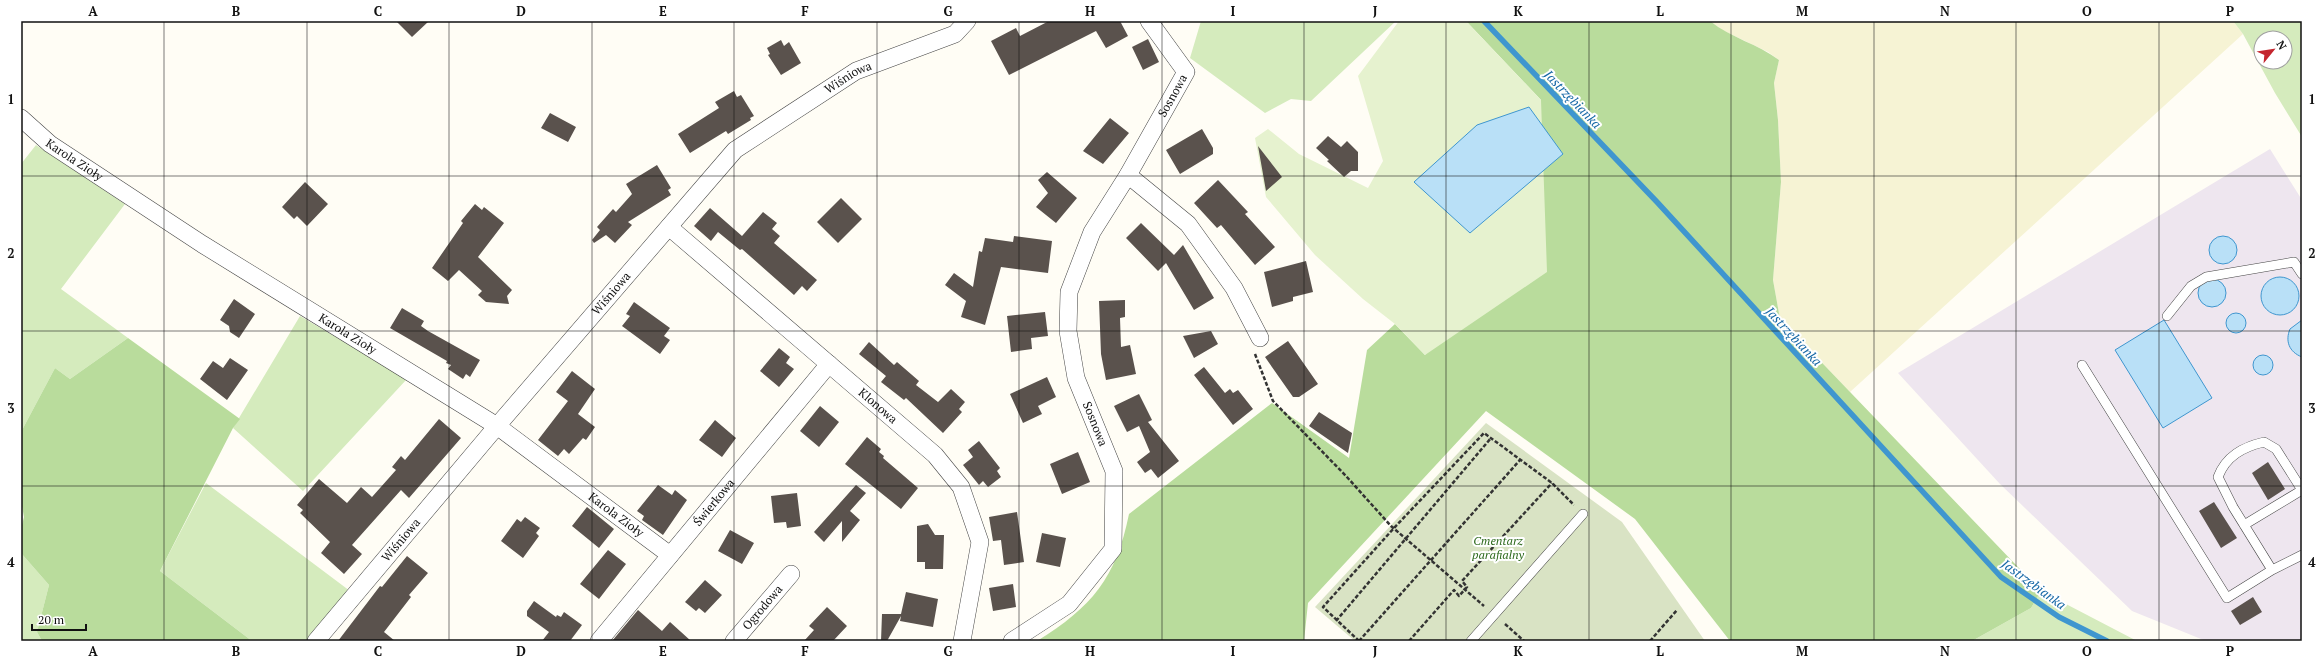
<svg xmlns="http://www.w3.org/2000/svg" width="2323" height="662" viewBox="0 0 2323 662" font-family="'PT Serif',serif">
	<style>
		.industrial { fill: #eee6ef }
		.farmland { fill: #f6f3d4 }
		.green { fill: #d5ebbd; fill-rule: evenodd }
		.forest { fill: #b9dc9c }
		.cemetery { fill: #d9e3c4 }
		.pitch { fill: #e6f2cf }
		.water { fill: #b9e0f7; stroke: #3f96cf }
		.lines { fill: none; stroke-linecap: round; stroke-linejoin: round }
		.stream { stroke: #3f96cf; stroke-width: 5.5 }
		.building { fill: #5a524d }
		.lane-casing { stroke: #444; stroke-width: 10 }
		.street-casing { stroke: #444; stroke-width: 18 }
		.path { stroke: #333; stroke-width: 2.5; stroke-dasharray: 4 2; stroke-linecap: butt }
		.lane { stroke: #fff; stroke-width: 9 }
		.street { stroke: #fff; stroke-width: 17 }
		.grid { fill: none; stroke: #111; stroke-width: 1; stroke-opacity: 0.55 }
		.labels { text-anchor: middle; stroke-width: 4; stroke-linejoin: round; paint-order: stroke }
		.street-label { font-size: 12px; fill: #111; stroke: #fff }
		.park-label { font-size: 12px; font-style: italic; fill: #2f6b1f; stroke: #fff }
		.water-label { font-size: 13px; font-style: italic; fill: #1768a6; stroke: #fff }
		.neatline { fill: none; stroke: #111; stroke-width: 1.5 }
		.grid-label { font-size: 13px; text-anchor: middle; font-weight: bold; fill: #111 }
	</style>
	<rect width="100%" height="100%" fill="#fffdf5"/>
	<path class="industrial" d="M2270,149L2302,200V641H2206L2132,611L2000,484L1898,373Z"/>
	<path class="farmland" d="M1710,21H2233L2243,34L1850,392L1780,319L1773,280L1781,182L1778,120L1774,83L1779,60L1768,52L1722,30Z"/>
	<path class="green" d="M1201,21H1396L1311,101L1291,99L1265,113L1190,58Z
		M2233,21H2302V137L2275,93L2243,34ZM2261,38H2285V62H2261Z
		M36,145L125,204L61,289L128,338L70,379L55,368L21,432V164Z
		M300,316L407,379L303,491L233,428Z
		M206,483L350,591L307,641H252L160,571Z
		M21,553L49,585L37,632L42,641H21Z
		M2041,591L2137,641H1972L2031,608Z"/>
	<path class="forest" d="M1466,21H1710C1731,38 1758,44 1779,60L1774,83L1778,120L1781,182L1773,280L1780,319L2041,591L2031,608L1972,641H1730L1635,519L1486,411L1308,603L1304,641H1037C1092,607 1116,578 1129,514L1272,403L1349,458L1367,350L1395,324L1425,355L1541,100Z
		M128,338L240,419L233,428L160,571L252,641H42L37,632L49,585L21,553V529L24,517L21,501V432L55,368L70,379Z"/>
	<path class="cemetery" d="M1486,423L1622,522L1705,641H1355L1315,607Z"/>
	<path class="pitch" d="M1399,21H1466L1541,100L1547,272L1425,355L1395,324L1363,299L1315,255L1266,197L1255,138L1268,129L1299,154L1368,188L1383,161L1358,76Z"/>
	<path class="water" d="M1529,107L1563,154L1470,233L1414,182L1477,125Z
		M2209 250a14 14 0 1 1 28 0a14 14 0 1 1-28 0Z
		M2261 296a19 19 0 1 1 38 0a19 19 0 1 1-38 0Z
		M2198 293a14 14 0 1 1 28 0a14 14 0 1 1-28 0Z
		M2226 323a10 10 0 1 1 20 0a10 10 0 1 1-20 0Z
		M2164,320L2212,398L2163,428L2115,350Z
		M2302,320V357C2289,352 2285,341 2290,329Z
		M2253 365a10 10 0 1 1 20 0a10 10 0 1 1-20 0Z"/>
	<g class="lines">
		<path class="stream" d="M1484,21L1657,202L2001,577L2059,617L2107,641"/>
	</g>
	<path class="building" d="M396,21H429L412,37Z
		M1049,21H1120L1128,36L1106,48L1096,31L1009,75L991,41L1016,28L1020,36Z
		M1148,39L1159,62L1143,70L1132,47Z
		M781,40L784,46L789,42L801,63L781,75L768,55L770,54L767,48Z
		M734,91L737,97L741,95L754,116L750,118L751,120L728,134L726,131L690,153L678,134L719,108L715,102Z
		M550,113L576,127L568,142L541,128Z
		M1110,118L1129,133L1103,164L1083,151Z
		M1202,129L1213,148V154L1180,174L1166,150Z
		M1328,136L1341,147L1347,141L1358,152V171H1351L1344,177L1327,161L1329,160L1316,148Z
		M1258,146L1282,177L1266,191Z
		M657,165L671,188L668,190L671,195L628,222L632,225L615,243L606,235L594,243L592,240L600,230L597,227L613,209L616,212L632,194L626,184Z
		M1047,172L1077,198L1056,223L1036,207L1048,193L1038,180Z
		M1218,180L1248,212L1245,214L1275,247L1255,265L1221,225L1217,228L1194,203Z
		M305,182L328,204L307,226L297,216L294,219L282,207Z
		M841,198L862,219L838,243L817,222Z
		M475,204L482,210L484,207L504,223L478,257L512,290L507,296L509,304L486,302L478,295L482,291L459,270L448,281L432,268L463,223L461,221Z
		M710,208L742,236L763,212L777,223L772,229L780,236L774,243L817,280L807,291L802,286L794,295L742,249L740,250L718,232L711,241L694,226Z
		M1141,223L1174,255L1183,245L1214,298L1194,310L1166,263L1170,259L1158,271L1126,238Z
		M1014,236L1052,241L1048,273L1001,267L985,325L961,317L966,301L945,285L954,273L973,287L979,251L982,252L985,238L1013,242Z
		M1306,261L1313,292L1293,297V301L1272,307L1264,272Z
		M234,299L255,314L239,338L230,332L229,326L220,320Z
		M1125,300V317L1120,318L1121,347L1130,345L1136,374L1106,380L1101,354L1099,301Z
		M634,302L670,328L664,336L670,340L660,354L622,326L630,316L626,314Z
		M402,308L424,321L421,326L428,331L480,360L470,377L466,374L463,379L448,369L451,365L446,363L447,361L390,328Z
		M1045,312L1048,336L1031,338L1032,349L1011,352L1007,316Z
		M1211,331L1218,344L1194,358L1183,336Z
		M1288,341L1318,384L1299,397H1293L1265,357Z
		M869,342L894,365L897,362L919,381L916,385L938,402L951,389L965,402L959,409L962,412L943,433L906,398L904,400L881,382L886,376L859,354Z
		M779,348L790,357L786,363L794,369L779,387L760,371Z
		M230,358L248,370L227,400L200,379L213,361L223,368Z
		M1204,367L1225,393L1230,389L1233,393L1238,390L1253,409L1233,425L1194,375Z
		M572,371L595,389L578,414L595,427L586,440L583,438L569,454L564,449L558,456L538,440L568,401L556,392Z
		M1047,377L1056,397L1038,406L1042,414L1023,423L1010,394Z
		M1139,394L1152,420L1148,422L1179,461L1158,478L1151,469L1145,473L1137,462L1150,452L1139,426L1127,432L1114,406Z
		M820,406L839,422L819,447L800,431Z
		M1319,412L1352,433L1348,453L1309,426Z
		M439,419L461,438L409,498L401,490L352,545L362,554L344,574L321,553L330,542L300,513L303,510L297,505L319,479L347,503L361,487L372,497L396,470L392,467L401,456L405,460Z
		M715,420L736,438L722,457L699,440Z
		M867,437L881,449L879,452L884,456L883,458L918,488L901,509L845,464Z
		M979,441L1000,468L997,471L1001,477L988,487L983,481L979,485L963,465L973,457L968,450Z
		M1078,452L1090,482L1062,494L1050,464Z
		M2268,462L2285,489L2268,500L2252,473Z
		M658,485L672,495L675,490L687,500L663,535L642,520L644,516L637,511Z
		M856,485L866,493L850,511L860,520L842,542V521L824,542L814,532Z
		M797,493L801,526L787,528L786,522L774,523L771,496Z
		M2214,502L2237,538L2221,548L2199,511Z
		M587,507L614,529L599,548L572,526Z
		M1017,512L1024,562L1004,565L1001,540L993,541L989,517Z
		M525,517L540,528L536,533L539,536L523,558L501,541L517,519L521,522Z
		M928,524L935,535H944L943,569H925V562H917V526Z
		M730,530L754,543L742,564L718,551Z
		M1042,533L1066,538L1060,567L1036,562Z
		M608,550L626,564L599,599L580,584Z
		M407,556L428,573L409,595L411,597L384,632L395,641H338L380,586L382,587Z
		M705,580L722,595L705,613L699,608L696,611L685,602Z
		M1013,584L1016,607L993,611L989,588Z
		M906,592L938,599L933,627L900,621L901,616L887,641H881L882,614H901Z
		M2253,597L2262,612L2240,625L2231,611Z
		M534,601L556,617L557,615L561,617L564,612L582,625L570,641H542L549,632L527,616V611Z
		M827,607L847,626L833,641H804L814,630L809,626Z
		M638,610L662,631L670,622L691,641H612Z"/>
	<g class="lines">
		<defs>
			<path id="lane" d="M2167,316L2191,286L2206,277L2294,262L2302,274
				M2082,365L2227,598L2272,570
				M2302,490L2276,449L2264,442C2243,447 2226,456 2218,477L2233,507L2272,570L2302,555
				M2244,525L2302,490
				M1471,641L1583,514"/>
			<g id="street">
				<path id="s1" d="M21,118L50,144L202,244L497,426L670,555"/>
				<path id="s2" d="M1128,175L1186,72L1149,21"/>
				<path id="s3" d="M669,227L935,455L961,487L980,542L962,641"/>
				<path id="s4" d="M316,641L497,426L735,150L856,71L955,34L967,21"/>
				<path id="s5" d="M599,641L829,364"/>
				<path id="s6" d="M734,641L791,574"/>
				<path d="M1012,641L1069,604L1113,549L1114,471L1076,378L1068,331L1069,292L1092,232L1128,175L1188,224L1234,288L1260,338"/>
			</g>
		</defs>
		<use href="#lane" class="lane-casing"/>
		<use href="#street" class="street-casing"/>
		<path class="path" d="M1255,354L1273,401L1346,476L1391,526L1484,606
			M1336,621L1491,438
			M1505,624L1524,641
			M1359,641L1323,607L1394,528L1484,433L1552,483L1574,505
			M1359,641L1520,460
			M1409,641L1454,590L1459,596L1467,587L1462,581L1552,483
			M1650,641L1677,610"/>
		<use href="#lane" class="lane"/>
		<use href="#street" class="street"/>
	</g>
	<path class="grid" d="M164,21V641M307,21V641M449,21V641M592,21V641M734,21V641M877,21V641M1019,21V641M1162,21V641M1304,21V641M1446,21V641M1589,21V641M1731,21V641M1874,21V641M2016,21V641M2159,21V641M21,176H2302M21,331H2302M21,486H2302"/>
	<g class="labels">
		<g class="street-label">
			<text dy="4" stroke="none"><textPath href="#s4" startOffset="780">Wiśniowa</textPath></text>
			<text dy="4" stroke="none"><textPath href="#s2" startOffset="91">Sosnowa</textPath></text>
			<text dy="4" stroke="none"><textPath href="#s1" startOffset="68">Karola Zioły</textPath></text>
			<text dy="4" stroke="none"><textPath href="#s4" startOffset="456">Wiśniowa</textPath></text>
			<text dy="4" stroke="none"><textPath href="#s1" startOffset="392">Karola Zioły</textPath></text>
			<text dy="4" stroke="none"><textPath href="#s3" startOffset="275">Klonowa</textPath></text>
			<text transform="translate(1095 424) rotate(68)" y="4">Sosnowa</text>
			<text dy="4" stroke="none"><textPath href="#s5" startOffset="180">Świerkowa</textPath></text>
			<text dy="4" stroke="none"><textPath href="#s1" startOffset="716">Karola Zioły</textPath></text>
			<text dy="4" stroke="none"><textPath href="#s4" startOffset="132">Wiśniowa</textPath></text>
			<text dy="4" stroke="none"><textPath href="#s6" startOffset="44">Ogrodowa</textPath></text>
		</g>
		<g class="park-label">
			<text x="1498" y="545">Cmentarz<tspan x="1498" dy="14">parafialny</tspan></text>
		</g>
		<g class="water-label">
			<text transform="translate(1573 99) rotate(46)" y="5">Jastrzębianka</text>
			<text transform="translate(1794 336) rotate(47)" y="5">Jastrzębianka</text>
			<text transform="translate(2034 584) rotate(36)" y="5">Jastrzębianka</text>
		</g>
	</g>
	<rect width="2323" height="662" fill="none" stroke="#ffffff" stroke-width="44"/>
	<g transform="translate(2273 50) rotate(60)"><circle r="19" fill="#ffffff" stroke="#a0a0a0"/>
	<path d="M0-3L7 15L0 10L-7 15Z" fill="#c4262e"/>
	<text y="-6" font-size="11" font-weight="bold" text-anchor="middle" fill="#111111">N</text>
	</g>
	<path d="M32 624v6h54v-6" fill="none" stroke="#111111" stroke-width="2"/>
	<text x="38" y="624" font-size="12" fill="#111111" stroke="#ffffff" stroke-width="3" paint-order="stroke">20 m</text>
	<rect x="22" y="22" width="2279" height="618" class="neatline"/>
	<g class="grid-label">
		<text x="93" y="16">A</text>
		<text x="236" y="16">B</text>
		<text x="378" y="16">C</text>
		<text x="521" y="16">D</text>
		<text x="663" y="16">E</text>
		<text x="805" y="16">F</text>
		<text x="948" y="16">G</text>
		<text x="1090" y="16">H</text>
		<text x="1233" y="16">I</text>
		<text x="1375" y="16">J</text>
		<text x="1518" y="16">K</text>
		<text x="1660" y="16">L</text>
		<text x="1802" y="16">M</text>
		<text x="1945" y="16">N</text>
		<text x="2087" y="16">O</text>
		<text x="2230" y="16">P</text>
		<text x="11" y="104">1</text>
		<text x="2312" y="104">1</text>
		<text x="11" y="258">2</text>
		<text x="2312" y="258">2</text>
		<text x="11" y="413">3</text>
		<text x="2312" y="413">3</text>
		<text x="11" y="567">4</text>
		<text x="2312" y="567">4</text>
		<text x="93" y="656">A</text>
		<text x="236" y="656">B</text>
		<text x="378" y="656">C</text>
		<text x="521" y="656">D</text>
		<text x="663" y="656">E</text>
		<text x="805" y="656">F</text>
		<text x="948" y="656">G</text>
		<text x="1090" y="656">H</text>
		<text x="1233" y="656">I</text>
		<text x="1375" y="656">J</text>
		<text x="1518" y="656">K</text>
		<text x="1660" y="656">L</text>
		<text x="1802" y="656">M</text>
		<text x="1945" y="656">N</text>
		<text x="2087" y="656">O</text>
		<text x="2230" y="656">P</text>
	</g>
</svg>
